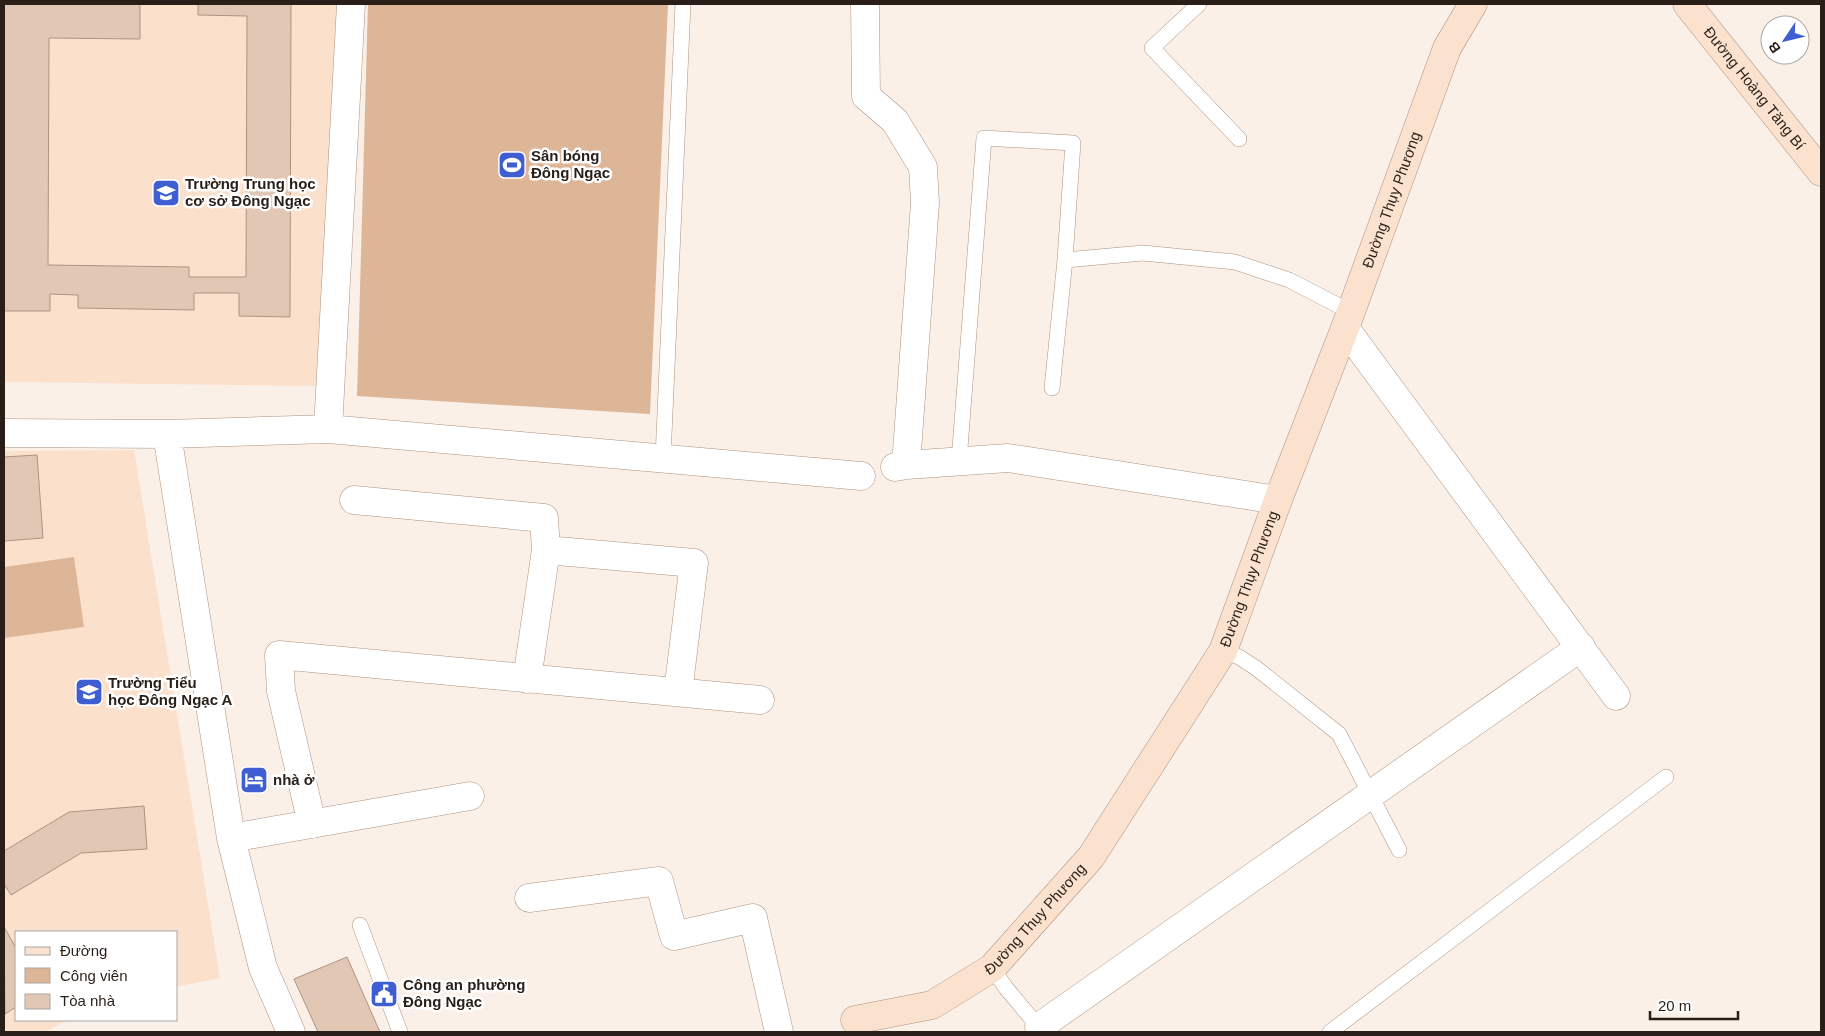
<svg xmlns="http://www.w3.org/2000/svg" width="1825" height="1036" viewBox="0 0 1825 1036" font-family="Helvetica,sans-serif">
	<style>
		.built { fill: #fbe0cc }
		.green { fill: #ddb698 }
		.building { fill: #e2c7b4; stroke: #ad9481 }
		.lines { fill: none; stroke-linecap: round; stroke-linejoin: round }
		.lane-casing { stroke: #ac9380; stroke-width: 16 }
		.street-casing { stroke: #ac9380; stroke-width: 29 }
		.secondary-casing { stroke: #ac9380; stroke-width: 29 }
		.lane { stroke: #fff; stroke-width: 15 }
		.street { stroke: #fff; stroke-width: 28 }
		.secondary { stroke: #fae2ce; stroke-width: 28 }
		.labels { text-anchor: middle; stroke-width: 5; stroke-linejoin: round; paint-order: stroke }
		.street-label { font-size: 15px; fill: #291f18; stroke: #fff }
		.poi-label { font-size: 15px; font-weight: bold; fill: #291f18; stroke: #fff; text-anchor: start }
	</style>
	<rect width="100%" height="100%" fill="#fbf0e8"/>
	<path class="built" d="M4,4H337L317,386L4,382Z
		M134,450L220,978L176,987V932H16V1020H67L46,1032H4V451Z"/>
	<path class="green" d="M368,4H668L650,414L357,396Z
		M74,557L84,627L4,638V567Z"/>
	<path class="building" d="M4,4H140V39L49,38L48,265L189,267V277H246L247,16L198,15V4H291L290,317L239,316V293H194V310L78,308V295L50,294V311H4Z
		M37,455L43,538L4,541V457Z
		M144,806L147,849L81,853L11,895L4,884V851L69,812Z
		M4,927L16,948V1007L5,1014Z
		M347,957L380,1032H318L294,979Z"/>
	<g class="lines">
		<defs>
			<path id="lane" d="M1199,4L1152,48L1239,139
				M1065,260L1143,253L1235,262L1289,280L1351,312
				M663,458L683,4
				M959,461L984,138L1073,143L1065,260L1052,388
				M1223,651L1239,657L1256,668L1339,734L1399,850
				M360,925L400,1032
				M992,968L1006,988L1042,1031
				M1330,1032L1666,777"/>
			<path id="street" d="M865,4L866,96L895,121L923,167L925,203L906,465L895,467
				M1345,328L1616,696
				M328,429L351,4
				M4,433L167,434L328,429L861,476
				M167,434L231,838L263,968L291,1032
				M906,465L1008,458L1278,500
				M354,500L544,518L546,550L694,563L678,692
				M527,679L546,550
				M312,824L281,691L279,655L760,700
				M231,838L470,796
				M529,898L659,881L674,936L753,918L779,1032
				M1039,1027L1581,647"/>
			<g id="secondary">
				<path id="s1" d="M1687,4L1821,172"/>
				<path id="s2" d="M855,1020L932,1005L992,968L1091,857L1223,651L1278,500L1345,328L1447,48L1473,4"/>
			</g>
		</defs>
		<use href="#lane" class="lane-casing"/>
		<use href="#street" class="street-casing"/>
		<use href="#secondary" class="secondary-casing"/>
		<use href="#lane" class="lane"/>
		<use href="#street" class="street"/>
		<use href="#secondary" class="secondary"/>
	</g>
	<defs>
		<symbol id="stadium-square" viewBox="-11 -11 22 22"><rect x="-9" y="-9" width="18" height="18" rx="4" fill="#3f5ed1" stroke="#fff"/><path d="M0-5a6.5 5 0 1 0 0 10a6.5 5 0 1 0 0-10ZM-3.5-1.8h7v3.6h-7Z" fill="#fff"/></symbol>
		<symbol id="school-square" viewBox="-11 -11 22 22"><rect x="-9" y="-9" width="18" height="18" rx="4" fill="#3f5ed1" stroke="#fff"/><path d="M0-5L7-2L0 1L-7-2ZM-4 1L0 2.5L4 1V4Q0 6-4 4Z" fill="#fff"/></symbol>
		<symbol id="hotel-square" viewBox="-11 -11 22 22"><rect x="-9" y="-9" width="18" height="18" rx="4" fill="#3f5ed1" stroke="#fff"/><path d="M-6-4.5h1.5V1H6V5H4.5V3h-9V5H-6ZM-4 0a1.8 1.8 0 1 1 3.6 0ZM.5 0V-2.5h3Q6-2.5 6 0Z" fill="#fff"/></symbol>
		<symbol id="civic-square" viewBox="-11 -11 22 22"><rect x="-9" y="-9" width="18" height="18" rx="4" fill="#3f5ed1" stroke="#fff"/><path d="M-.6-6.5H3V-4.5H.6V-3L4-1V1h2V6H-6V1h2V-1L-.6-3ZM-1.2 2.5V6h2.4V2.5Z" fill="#fff"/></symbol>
	</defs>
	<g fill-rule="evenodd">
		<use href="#stadium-square" x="496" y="149" width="32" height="32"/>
		<use href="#school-square" x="150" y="177" width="32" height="32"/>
		<use href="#school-square" x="73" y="676" width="32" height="32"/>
		<use href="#hotel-square" x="238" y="764" width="32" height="32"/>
		<use href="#civic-square" x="368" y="978" width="32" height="32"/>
	</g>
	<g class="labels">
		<g class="street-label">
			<text dy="5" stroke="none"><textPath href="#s1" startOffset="108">Đường Hoàng Tăng Bí</textPath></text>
			<text dy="5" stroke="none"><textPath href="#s2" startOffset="1024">Đường Thụy Phương</textPath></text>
			<text dy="5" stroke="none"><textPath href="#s2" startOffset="619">Đường Thụy Phương</textPath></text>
			<text dy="5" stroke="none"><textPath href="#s2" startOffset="214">Đường Thụy Phương</textPath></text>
		</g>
		<g class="poi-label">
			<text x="531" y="161">Sân bóng<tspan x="531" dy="17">Đông Ngạc</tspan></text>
			<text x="185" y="189">Trường Trung học<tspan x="185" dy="17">cơ sở Đông Ngạc</tspan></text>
			<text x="108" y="688">Trường Tiểu<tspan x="108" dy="17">học Đông Ngạc A</tspan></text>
			<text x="273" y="785">nhà ở</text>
			<text x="403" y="990">Công an phường<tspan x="403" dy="17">Đông Ngạc</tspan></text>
		</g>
	</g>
	<rect width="1825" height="1036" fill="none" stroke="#291f18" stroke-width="10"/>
	<rect x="15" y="931" width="162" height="90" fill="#ffffff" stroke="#a9a5a3"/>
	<rect x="25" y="947" width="25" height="8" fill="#fae2ce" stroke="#a9a5a3"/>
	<text x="60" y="956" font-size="15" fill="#291f18">Đường</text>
	<rect x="25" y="968" width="25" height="15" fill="#ddb698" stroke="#a9a5a3"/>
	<text x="60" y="981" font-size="15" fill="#291f18">Công viên</text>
	<rect x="25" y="994" width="25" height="15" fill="#e2c7b4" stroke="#a9a5a3"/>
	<text x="60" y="1006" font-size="15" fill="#291f18">Tòa nhà</text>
	<g transform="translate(1785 40) rotate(235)"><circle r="24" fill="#ffffff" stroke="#a9a5a3"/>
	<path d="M0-4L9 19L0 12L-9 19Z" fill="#3f5ed1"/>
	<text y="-8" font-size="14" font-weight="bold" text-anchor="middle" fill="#291f18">B</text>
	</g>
	<path d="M1650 1011v8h88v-8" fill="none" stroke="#291f18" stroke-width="2.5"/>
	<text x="1658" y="1011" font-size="15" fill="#291f18" stroke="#ffffff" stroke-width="4" paint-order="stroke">20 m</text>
</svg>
